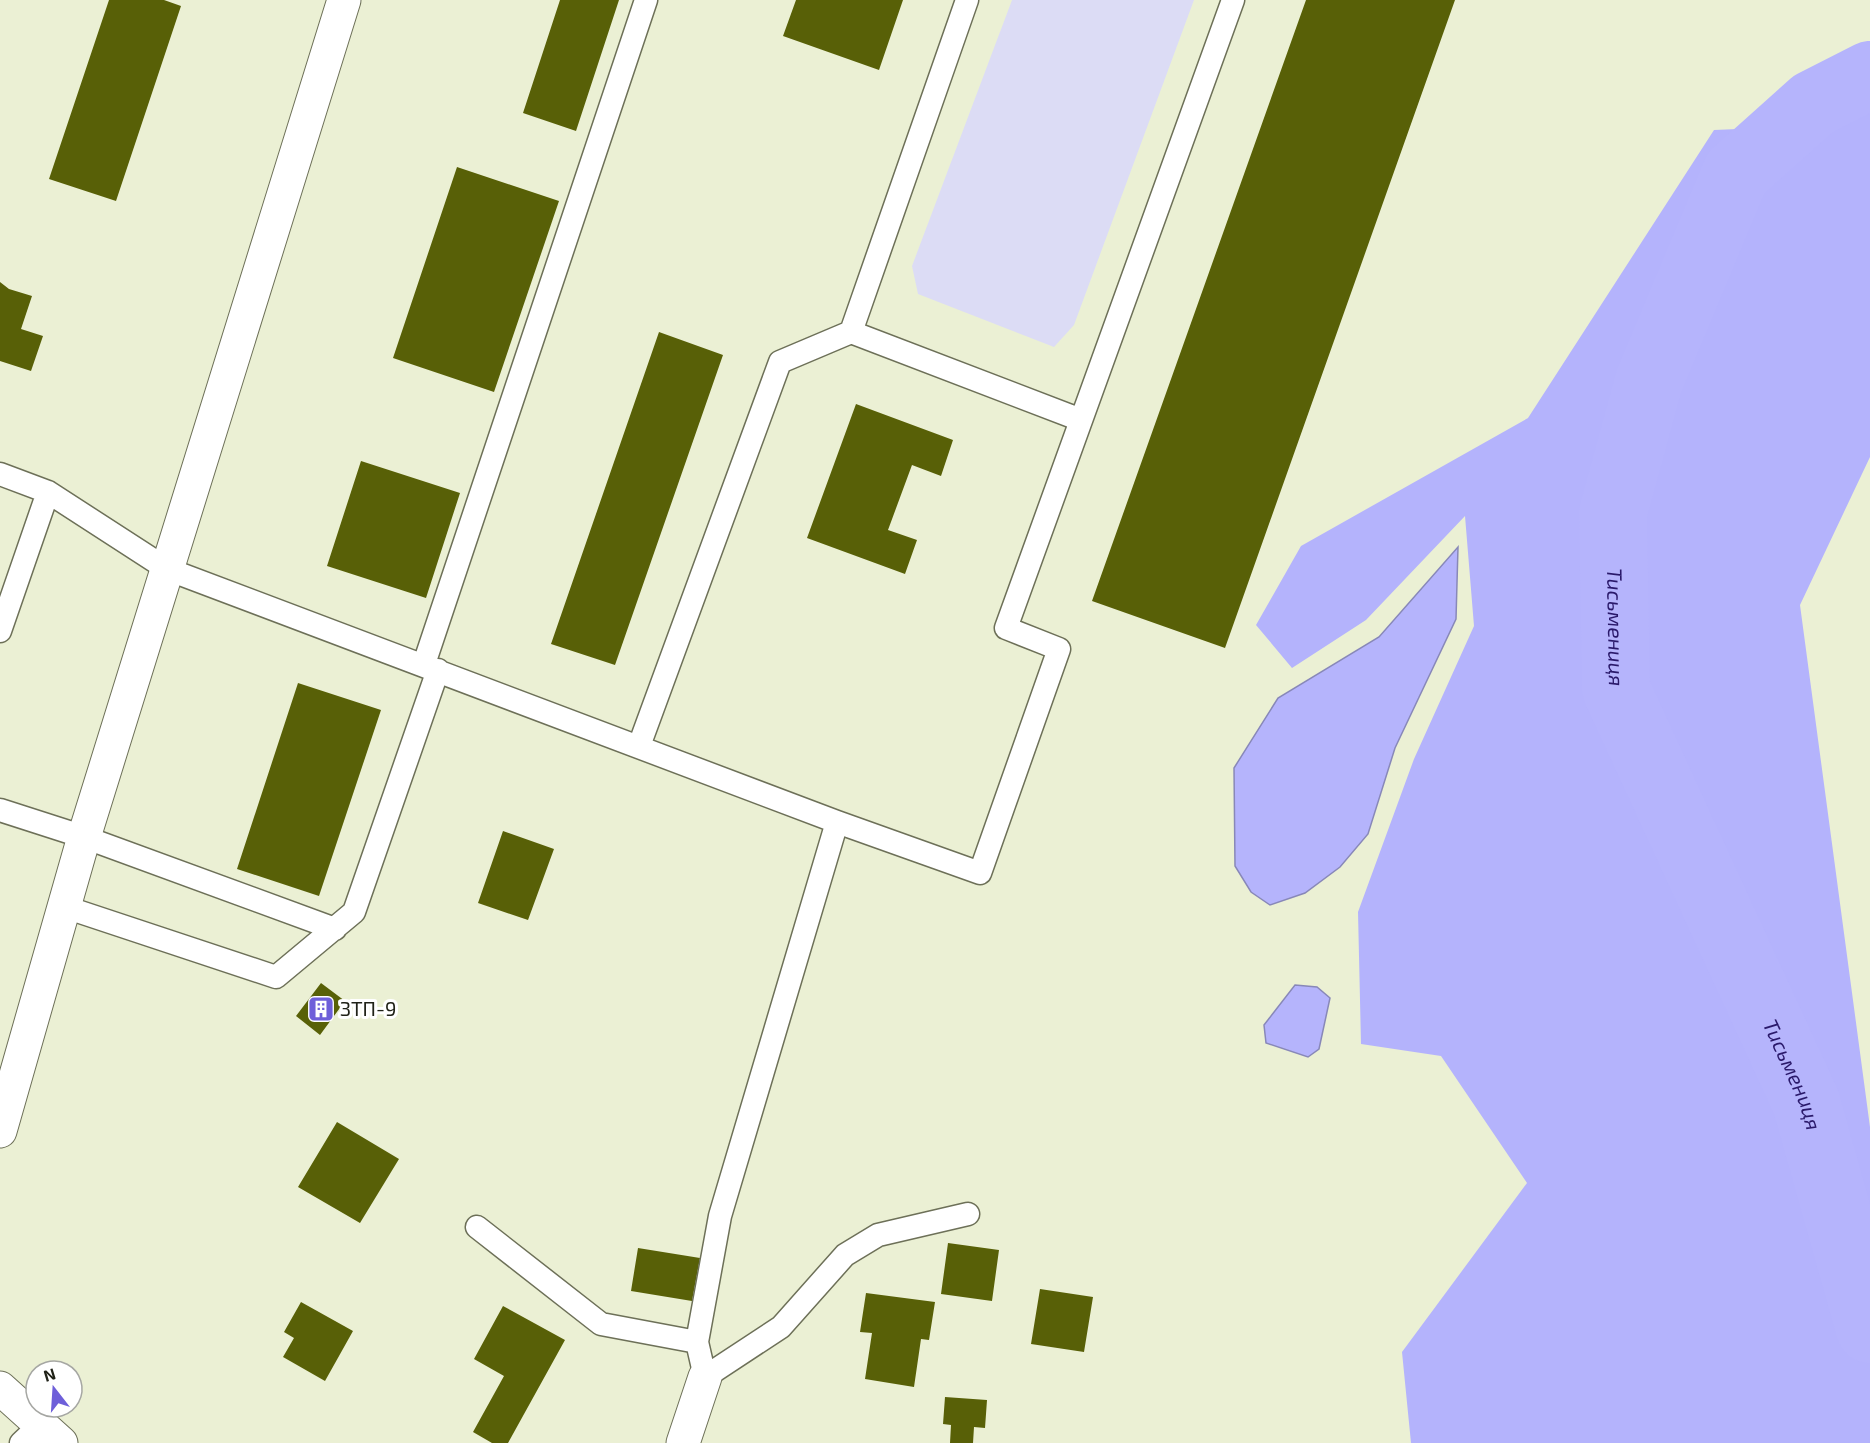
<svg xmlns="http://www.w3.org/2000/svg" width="1870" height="1443" viewBox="0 0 1870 1443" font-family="'Exo 2',sans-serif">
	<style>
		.green { fill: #dcdcf5 }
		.forest { fill: #b4b3fc }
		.water { fill: #b5b4fc; stroke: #8888b8; stroke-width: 1.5 }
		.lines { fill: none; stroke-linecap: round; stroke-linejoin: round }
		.river { stroke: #b5b4fc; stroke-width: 68 }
		.building { fill: #586007 }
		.service-casing { stroke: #6d7058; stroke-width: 25 }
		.minor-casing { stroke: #6d7058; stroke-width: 35 }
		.service { stroke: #fff; stroke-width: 22 }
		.minor { stroke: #fff; stroke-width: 33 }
		.labels { text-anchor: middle; stroke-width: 6; stroke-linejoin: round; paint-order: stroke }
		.poi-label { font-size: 20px; fill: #202218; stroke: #fff; text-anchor: start }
		.water-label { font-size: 21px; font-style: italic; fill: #2a196a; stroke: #fff }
	</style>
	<rect width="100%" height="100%" fill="#ebf0d4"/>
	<path class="green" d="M1012,0H1194L1074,325L1054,347L918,294L912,266Z"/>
	<path class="forest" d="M1870,106V457L1800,605L1870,1127V1443H1411L1402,1352L1527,1183L1441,1056L1361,1044L1358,912L1414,759L1474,626L1465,516L1366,620L1292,668L1256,625L1301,546L1528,418L1714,130L1832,125Z"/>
	<path class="water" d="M1458,547L1456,619L1395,748L1368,834L1340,867L1305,893L1270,905L1251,892L1235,866L1234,768L1278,698L1379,637Z
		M1295,985L1317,987L1330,998L1319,1049L1308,1057L1266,1043L1264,1025Z"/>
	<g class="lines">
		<path class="river" id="s1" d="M1870,75L1813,104L1736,173L1649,381L1613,513L1616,689L1806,1102L1870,1329"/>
	</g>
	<path class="building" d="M109,0H164L181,6L116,201L49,179Z
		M560,0H619L576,131L523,113Z
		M796,0H903L879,70L783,36Z
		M1306,0H1455L1225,648L1092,601Z
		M457,167L559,201L494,392L393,358Z
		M0,282L9,289L32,296L21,329L43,336L31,371L0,361Z
		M659,332L723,355L615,665L551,644Z
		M856,404L953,440L941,476L912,465L888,530L917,540L905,574L807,538Z
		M361,461L460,493L426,598L327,566Z
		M298,683L381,710L319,896L237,869Z
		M503,831L554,849L528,920L478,903Z
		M321,983L345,1001L320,1035L296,1016Z
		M337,1122L399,1159L360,1223L298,1187Z
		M948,1243L999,1250L992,1301L941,1294Z
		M638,1248L700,1258L692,1301L631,1291Z
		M1040,1289L1093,1297L1084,1352L1031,1344Z
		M866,1293L935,1302L929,1340L921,1339L914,1387L865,1379L872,1333L860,1332Z
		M301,1302L353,1331L325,1381L283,1357L294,1338L284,1332Z
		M503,1306L565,1340L508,1443H492L473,1432L504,1376L474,1359Z
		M945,1397L987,1400L985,1428L974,1427L973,1443H950L951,1425L943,1424Z"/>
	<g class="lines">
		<defs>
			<path id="service" d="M967,0L851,332L1081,420
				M0,474L48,492
				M0,631L48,492L167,569L837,822L980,873L1059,649L1006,628L1233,0
				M424,664L646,0
				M639,746L780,362L851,332
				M0,810L84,837L335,929
				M837,822L720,1216L697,1342L705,1377L781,1327L845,1255L878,1235L968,1214
				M65,907L276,977L354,912L438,670
				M477,1227L601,1324L697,1342
				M21,1443L41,1424"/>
			<path id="minor" d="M0,1131L84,837L344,0
				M0,1388L61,1443
				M683,1443L705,1377"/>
		</defs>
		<use href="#service" class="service-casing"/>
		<use href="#minor" class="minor-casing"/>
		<use href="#service" class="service"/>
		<use href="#minor" class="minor"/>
	</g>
	<defs>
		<symbol id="building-square" viewBox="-11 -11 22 22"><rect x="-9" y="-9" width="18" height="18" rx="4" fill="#6e5fd9" stroke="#fff"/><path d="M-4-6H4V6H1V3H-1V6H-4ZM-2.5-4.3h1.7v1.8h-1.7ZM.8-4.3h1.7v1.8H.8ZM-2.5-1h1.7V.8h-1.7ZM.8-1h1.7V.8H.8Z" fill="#fff"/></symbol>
	</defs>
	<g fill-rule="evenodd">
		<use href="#building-square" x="306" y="994" width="30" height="30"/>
	</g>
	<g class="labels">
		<g class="poi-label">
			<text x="340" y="1016">ЗТП-9</text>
		</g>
		<g class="water-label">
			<text dy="7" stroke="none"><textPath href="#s1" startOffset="644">Тисьмениця</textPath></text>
			<text dy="7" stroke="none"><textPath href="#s1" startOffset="1130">Тисьмениця</textPath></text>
		</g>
	</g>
	<g transform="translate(54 1389) rotate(343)"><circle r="28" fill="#ffffff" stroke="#a6a7a3" stroke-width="1.5"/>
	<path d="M0-4.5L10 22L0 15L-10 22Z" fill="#6e5fd9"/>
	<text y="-9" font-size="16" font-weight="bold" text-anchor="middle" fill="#202218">N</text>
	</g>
</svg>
